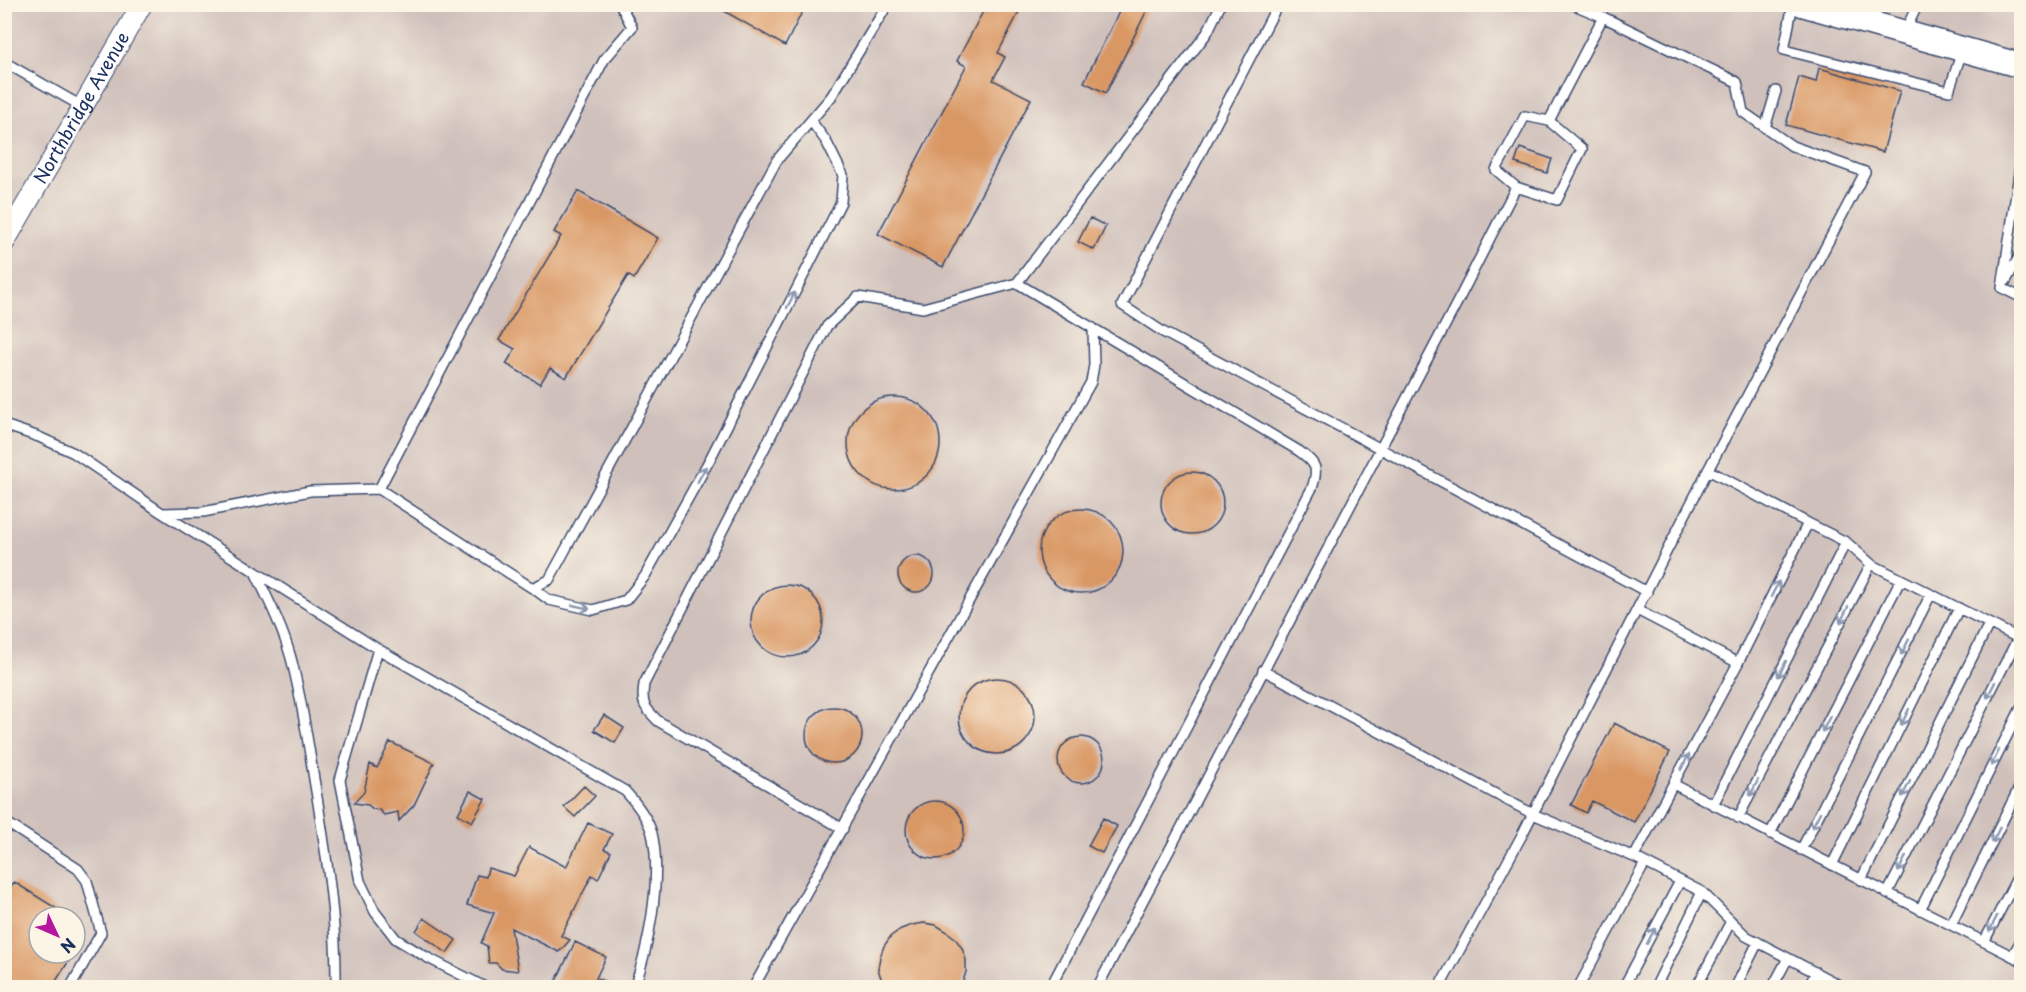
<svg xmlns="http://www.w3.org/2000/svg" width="2026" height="992" viewBox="0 0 2026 992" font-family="'Playpen Sans',sans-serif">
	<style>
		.industrial { fill: #cfc0bb; fill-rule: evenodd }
		.building { fill: #d99764 }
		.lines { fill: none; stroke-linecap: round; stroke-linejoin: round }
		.service-casing { stroke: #3b4a6d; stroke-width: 12 }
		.minor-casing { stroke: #3b4a6d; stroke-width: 22 }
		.tertiary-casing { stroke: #3b4a6d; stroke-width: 27 }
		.service { stroke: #fff; stroke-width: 9 }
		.minor { stroke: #fff; stroke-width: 20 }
		.tertiary { stroke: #fff; stroke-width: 24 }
		.oneway { stroke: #8d97ae }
		.labels { text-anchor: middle; stroke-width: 4.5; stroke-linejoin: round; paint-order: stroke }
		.street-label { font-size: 18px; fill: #1b2f5e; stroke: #fcf5e5 }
	</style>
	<rect width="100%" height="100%" fill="#fcf5e5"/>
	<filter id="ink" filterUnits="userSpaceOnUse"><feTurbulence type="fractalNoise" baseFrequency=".0167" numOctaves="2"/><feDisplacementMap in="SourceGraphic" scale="12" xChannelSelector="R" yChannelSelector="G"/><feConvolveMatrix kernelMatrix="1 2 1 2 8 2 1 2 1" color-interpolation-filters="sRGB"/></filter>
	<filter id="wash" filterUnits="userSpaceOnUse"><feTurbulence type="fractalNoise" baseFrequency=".008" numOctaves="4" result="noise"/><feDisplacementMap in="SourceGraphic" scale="24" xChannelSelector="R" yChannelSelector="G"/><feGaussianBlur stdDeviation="1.35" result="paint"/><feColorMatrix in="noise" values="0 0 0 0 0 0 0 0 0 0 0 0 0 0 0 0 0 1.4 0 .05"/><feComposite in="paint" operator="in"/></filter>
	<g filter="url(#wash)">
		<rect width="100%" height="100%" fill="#f0e3c5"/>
		<path class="industrial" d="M5,5H2021V987L5,988ZM39,917H75V953H39Z"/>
		<g id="blocks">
			<path class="building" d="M712,4H806L785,46Z
				M987,4H1014L1021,8L998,53L1005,57L993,80L1031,99L943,267L878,234L966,66L957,61Z
				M1123,4H1141L1148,8L1106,93L1084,82Z
				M1819,68L1900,91L1883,152L1786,125L1799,77L1816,82Z
				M1520,148L1552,159L1547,173L1515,163Z
				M578,191L658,238L634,279L628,275L566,378L550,368L540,384L506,364L515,349L499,340L561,236L554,232Z
				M1090,218L1106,226L1094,250L1078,242Z
				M848 443a46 46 0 1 1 92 0a46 46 0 1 1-92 0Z
				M1161 503a31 31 0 1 1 62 0a31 31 0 1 1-62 0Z
				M1039 551a42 42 0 1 1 84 0a42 42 0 1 1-84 0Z
				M898 574a18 18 0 1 1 36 0a18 18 0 1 1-36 0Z
				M751 621a36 36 0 1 1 72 0a36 36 0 1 1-72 0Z
				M959 716a38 38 0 1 1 76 0a38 38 0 1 1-76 0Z
				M806 735a28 28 0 1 1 56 0a28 28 0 1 1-56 0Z
				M604,715L624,728L615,743L594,730Z
				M1614,723L1670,752L1634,822L1592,801L1586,813L1571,805Z
				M1058 760a23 23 0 1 1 46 0a23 23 0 1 1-46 0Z
				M390,742L434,763L414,805L399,821L398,812L384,815L379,810L373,809L368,805L354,803L364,792L370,764L377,768Z
				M584,786L595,796L575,817L564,807Z
				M470,791L485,799L472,822L458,814Z
				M906 830a29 29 0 1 1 58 0a29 29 0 1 1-58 0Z
				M1103,818L1117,826L1102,853L1088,846Z
				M588,823L612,834L604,849L611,852L598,879L592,875L561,936L570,940L559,952L511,928L518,971L502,969L496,963H489L487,946L481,943L494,913L467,905L477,875L486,877L488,868L514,876L529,847L566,867Z
				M14,882L70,917H39V953H74L52,987H4V896Z
				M424,918L456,940L447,953L416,931Z
				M924,923L936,925L946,931L955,938L962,948L966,960V972L961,987H884L878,969L880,957L884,946L891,936L901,929L912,925Z
				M575,942L606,957L596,978L618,987H553Z"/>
		</g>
	</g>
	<g filter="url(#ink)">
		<use href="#blocks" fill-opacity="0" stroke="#3b4a6d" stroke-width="1.5"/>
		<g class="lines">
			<defs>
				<path id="service" d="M620,4L632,27L604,60L379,489L532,588L549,580L777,160L831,97L888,4
					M1278,4L1122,305L1163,332L1647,592
					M1572,4L1603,17
					M1793,4L1784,50L1949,91L1962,51
					M1905,31L1918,4
					M4,62L83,107
					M1765,128L1776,91
					M2022,153L2002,288L2022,298
					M1516,187L1496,170L1525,116L1549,121
					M2006,281L2022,251
					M4,425L39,437L74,453L162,513L378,649L625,791C637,804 650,820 653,838C661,881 649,947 634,988
					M1708,470L1808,523
					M162,513L203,512L310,491L379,489
					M256,574C269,601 283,629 291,658C303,703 309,751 317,797C327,860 337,923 336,988
					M530,586L549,600L593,610L626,600L645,576L710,459L841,202L843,175L826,141L811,121
					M1637,610L1738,663
					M2022,640L1871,564L1846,542L1808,523L1738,663L1673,784L2022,961
					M378,649L340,780L360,881L375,912L396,939L428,958L487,988
					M1263,670L1533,814L1634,857L1702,892L1746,936L1845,988
					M1713,805L1846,542
					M1738,818L1871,564
					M4,821L78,869L87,881L101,933L70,988
					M843,829L658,721C644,707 641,704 644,684L827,326L858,297L923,308L1017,283
					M1770,834L1901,579
					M1801,850L1931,594
					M1634,857L1673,784
					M1832,865L1959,608
					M1861,880L1989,624
					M1887,894L2018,638
					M1920,910L2022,706
					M1951,925L2022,782
					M1984,942L2022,868
					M2012,956L2022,939
					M753,988L1091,382L1094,365L1093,328
					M1050,988L1312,488C1319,468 1316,463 1299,451L1017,283L1207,33L1221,4
					M1097,988L1460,297L1516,187L1557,200L1582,149L1549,121L1603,17L1737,82L1743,112L1792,146L1865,172L1708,470L1522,835L1439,988
					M1578,988L1645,863
					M1623,988L1680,881
					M1655,988L1702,892
					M1696,988L1731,921
					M1735,988L1758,942
					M1772,988L1788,958
					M1808,988L1816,972"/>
				<g id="minor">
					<path id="s1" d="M4,243L142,4"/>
				</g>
				<path id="tertiary" d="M1802,4L2022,66"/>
			</defs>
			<use href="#service" class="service-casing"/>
			<use href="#minor" class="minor-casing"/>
			<use href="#tertiary" class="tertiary-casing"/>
			<use href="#service" class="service"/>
			<use href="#minor" class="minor"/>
			<use href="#tertiary" class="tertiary"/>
		</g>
		<defs><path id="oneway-shaft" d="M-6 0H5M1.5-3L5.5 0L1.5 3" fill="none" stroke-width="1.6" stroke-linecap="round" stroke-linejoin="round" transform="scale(1.5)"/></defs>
		<g class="oneway">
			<use href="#oneway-shaft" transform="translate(791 300) rotate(-63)"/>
			<use href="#oneway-shaft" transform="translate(702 474) rotate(-61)"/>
			<use href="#oneway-shaft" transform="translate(1775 589) rotate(-63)"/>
			<use href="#oneway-shaft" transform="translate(581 607) rotate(13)"/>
			<use href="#oneway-shaft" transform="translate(1844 615) rotate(117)"/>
			<use href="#oneway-shaft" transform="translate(1905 647) rotate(117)"/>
			<use href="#oneway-shaft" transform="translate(1782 669) rotate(117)"/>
			<use href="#oneway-shaft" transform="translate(1991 690) rotate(117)"/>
			<use href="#oneway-shaft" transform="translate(1905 717) rotate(116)"/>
			<use href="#oneway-shaft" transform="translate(1826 724) rotate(117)"/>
			<use href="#oneway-shaft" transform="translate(1995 758) rotate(117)"/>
			<use href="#oneway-shaft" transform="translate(1685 762) rotate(-62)"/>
			<use href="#oneway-shaft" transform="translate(1754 788) rotate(117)"/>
			<use href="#oneway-shaft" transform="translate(1906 789) rotate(117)"/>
			<use href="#oneway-shaft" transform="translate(1816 820) rotate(117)"/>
			<use href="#oneway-shaft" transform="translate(1996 835) rotate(116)"/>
			<use href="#oneway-shaft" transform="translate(1902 864) rotate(117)"/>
			<use href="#oneway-shaft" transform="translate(1993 924) rotate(117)"/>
			<use href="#oneway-shaft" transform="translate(1651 936) rotate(-62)"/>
		</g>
	</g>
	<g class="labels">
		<g class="street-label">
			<text dy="6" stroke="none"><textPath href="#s1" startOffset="156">Northbridge Avenue</textPath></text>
		</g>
	</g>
	<rect width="2026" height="992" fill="none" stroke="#fcf5e5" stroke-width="24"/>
	<g transform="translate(57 935) rotate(134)"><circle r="28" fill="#fcf5e5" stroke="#a2a6af" stroke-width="1.5"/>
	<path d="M0-4.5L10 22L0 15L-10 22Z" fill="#b5179e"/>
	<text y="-9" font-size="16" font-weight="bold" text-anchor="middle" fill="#1b2f5e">N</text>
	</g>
</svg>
